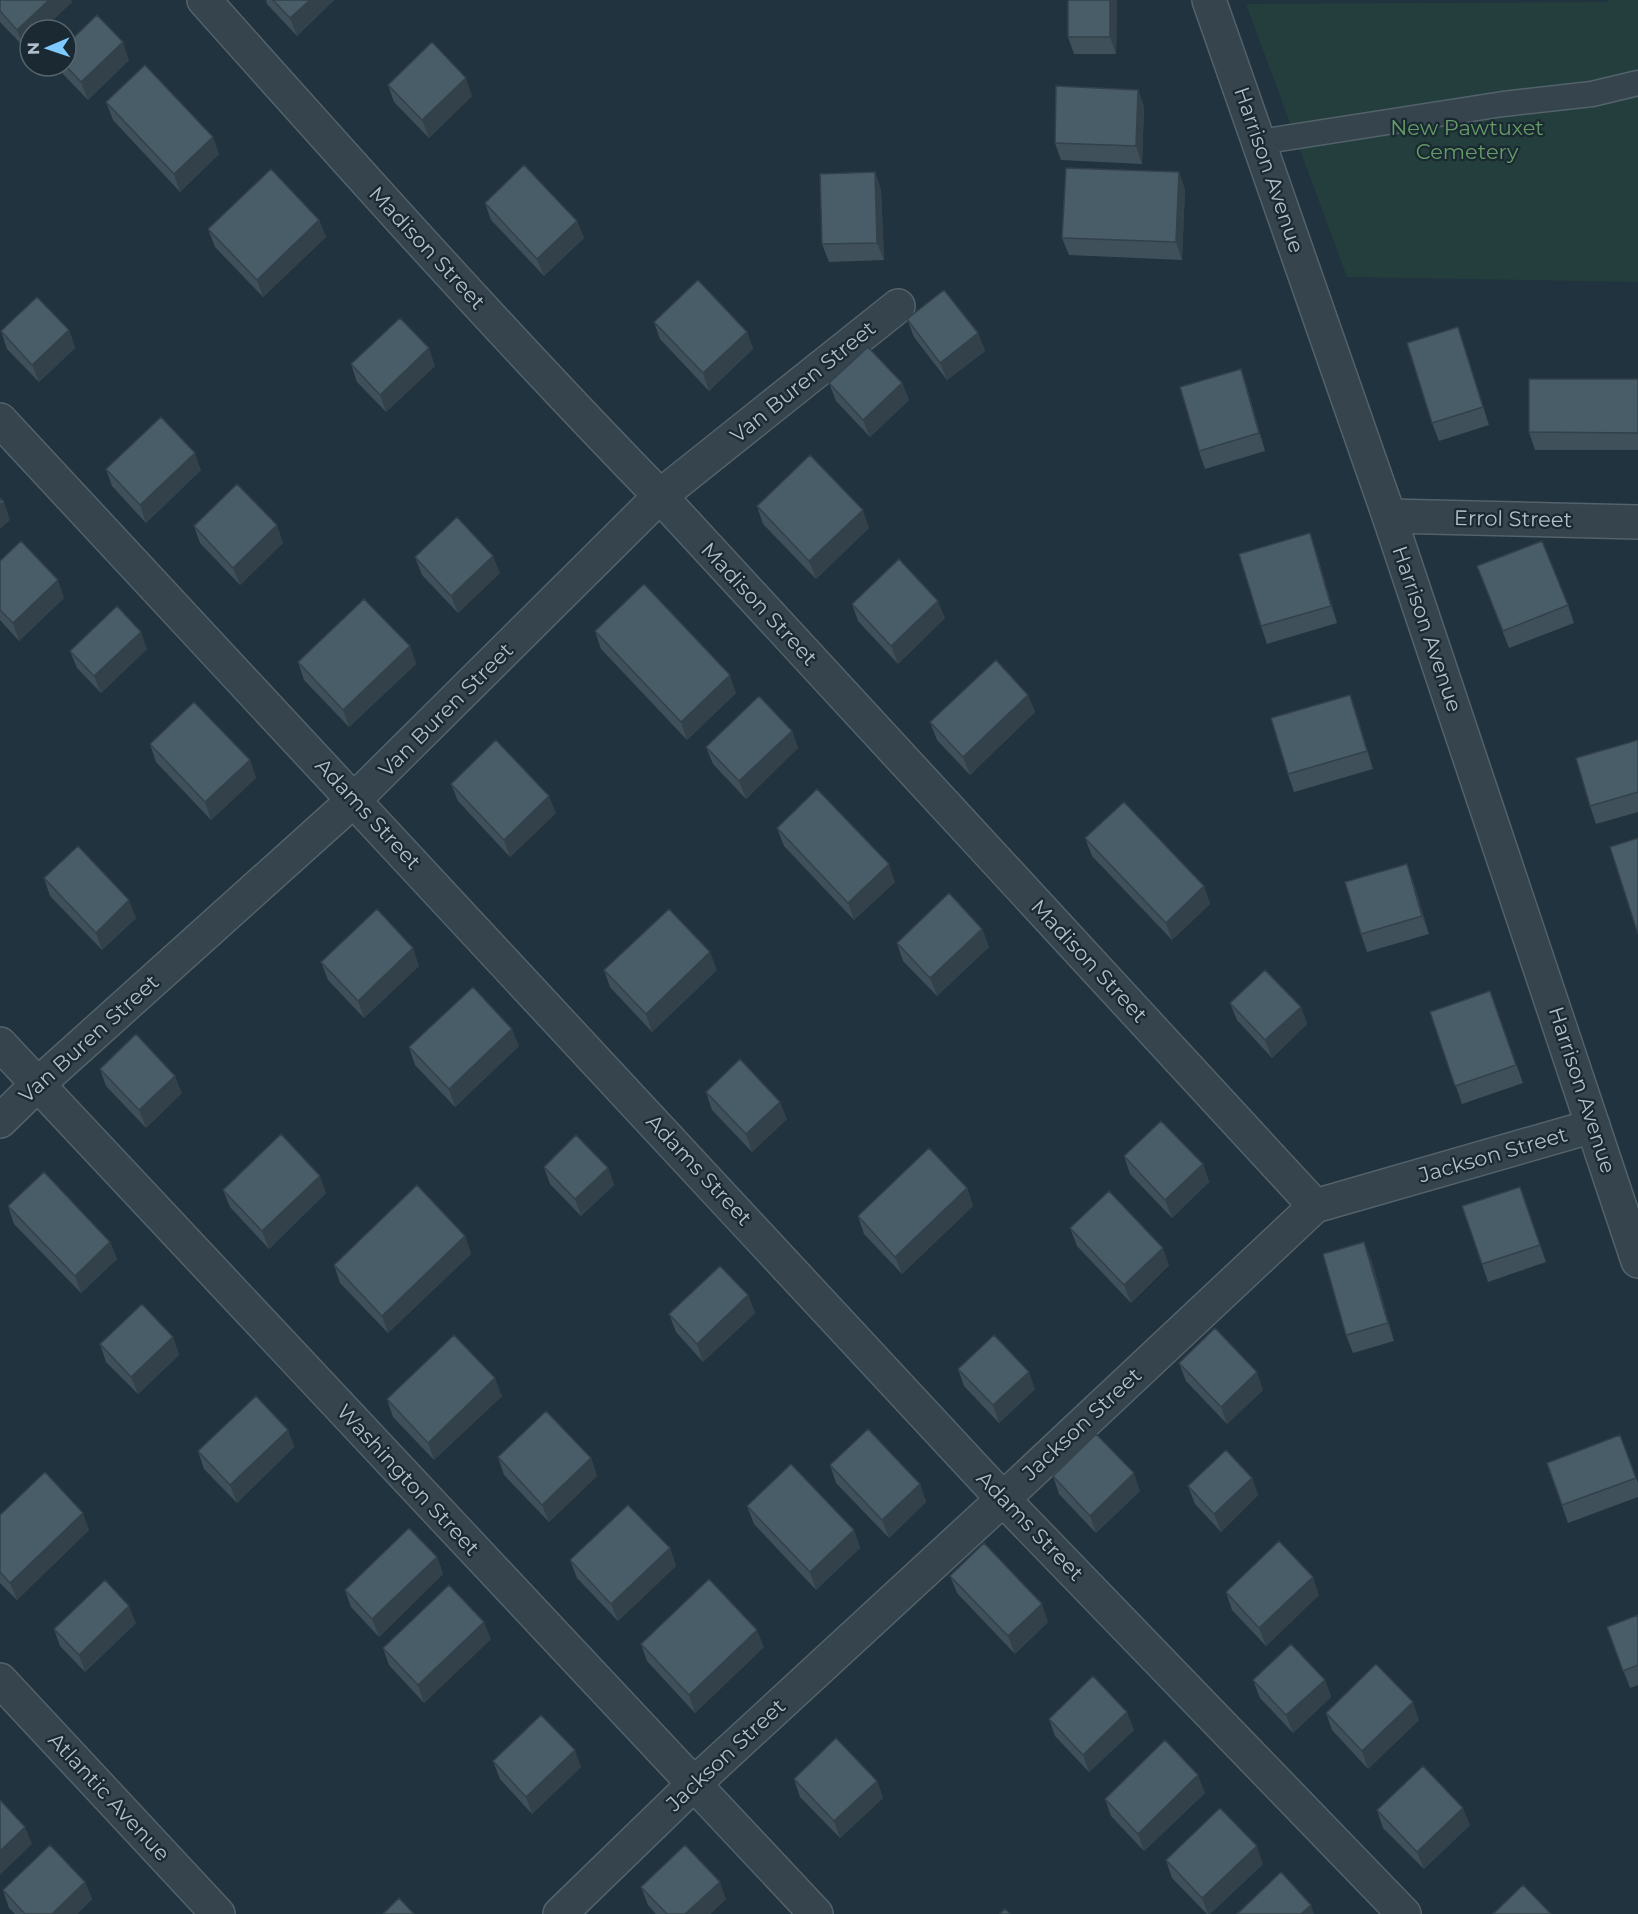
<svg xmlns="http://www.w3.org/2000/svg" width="1638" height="1914" viewBox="0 0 1638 1914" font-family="Montserrat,sans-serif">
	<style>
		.green { fill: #233e3c }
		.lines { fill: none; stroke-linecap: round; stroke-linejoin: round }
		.service-casing { stroke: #53626b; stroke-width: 27 }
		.minor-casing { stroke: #53626b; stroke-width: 36 }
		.tertiary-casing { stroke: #53626b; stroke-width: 36 }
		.service { stroke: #35444d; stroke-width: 24 }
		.minor { stroke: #35444d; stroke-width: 33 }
		.tertiary { stroke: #35444d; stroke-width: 33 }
		.wall { fill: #3f505a }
		.shaded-wall { fill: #33414a }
		.building { fill: #495d69; stroke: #33414a; stroke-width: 1.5 }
		.labels { text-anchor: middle; stroke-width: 4.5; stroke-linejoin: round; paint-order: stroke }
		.park-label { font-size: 21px; fill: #659c66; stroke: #1a2932 }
		.street-label { font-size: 21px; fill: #b0bfc9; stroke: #1a2932 }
	</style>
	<rect width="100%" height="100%" fill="#21333e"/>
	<path class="green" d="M1608,0H1638V282L1347,277L1246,4L1607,2Z"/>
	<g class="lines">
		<defs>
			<path id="service" d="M1260,142L1503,104L1592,94L1638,83"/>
			<path id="minor" d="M204,0C354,168 503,335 660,496L1315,1206
				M0,420L1003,1499L1404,1914
				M1389,516L1638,522
				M0,1044L816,1914
				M0,1121L37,1085L355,799L660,496L898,306
				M0,1680L218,1914
				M560,1914L695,1783L1003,1499L1315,1206L1593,1126"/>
			<path id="tertiary" d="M1209,0L1389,516L1638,1261"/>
		</defs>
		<use href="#service" class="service-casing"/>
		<use href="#minor" class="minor-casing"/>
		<use href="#tertiary" class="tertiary-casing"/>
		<use href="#service" class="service"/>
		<use href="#minor" class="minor"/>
		<use href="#tertiary" class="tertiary"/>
	</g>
	<path class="wall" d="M0,0L72,2L24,47L0,22Z
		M266,0H334L297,36L267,4Z
		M1117,0L1116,54H1074L1068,37Z
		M129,60L88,100L62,73L59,66Z
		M388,85L472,96L429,138L394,102Z
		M1138,90L1144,107L1142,164L1061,160L1055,143Z
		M106,102L219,154L180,192L113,120Z
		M875,172L881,190L884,260L829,262L822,244Z
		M1185,189L1182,260L1069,255L1062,238Z
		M485,203L577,221L584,238L544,276L491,220Z
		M319,220L326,237L263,297L215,247L208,229Z
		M907,319L978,333L985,351L947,380L914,337Z
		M654,322L747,332L753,349L709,391L660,339Z
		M69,330L75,348L39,382L7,349L1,331Z
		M1464,345L1489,425L1439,441L1432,423Z
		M351,364L435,366L386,412L357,382Z
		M1241,369L1247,387L1265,451L1205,469L1199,451Z
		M1638,379V450H1535L1529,432Z
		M829,383H902L909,400L870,437L836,401Z
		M106,469L201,470L146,523L112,486Z
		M757,506L869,528L816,579L763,524Z
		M194,526L283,543L240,585L200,543Z
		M1316,551L1337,623L1267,644L1261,626Z
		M415,557L500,573L458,613L422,575Z
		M0,561L64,598L19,641L0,620Z
		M1477,566L1568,605L1574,623L1509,648Z
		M852,604L945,618L898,664L858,621Z
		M595,631L736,693L687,740L601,649Z
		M410,646L416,664L349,727L304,680L298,662Z
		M147,649L101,693L77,668L70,651Z
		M1028,695L1035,712L970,775L937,740L930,722Z
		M1350,695L1356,712L1373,769L1294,792L1288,774Z
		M792,731L798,748L746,799L713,764L706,747Z
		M1638,740V812L1596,824L1590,806Z
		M150,744L250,760L256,778L211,820L156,762Z
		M451,784L556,813L510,857L458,801Z
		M777,828L895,882L854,920L784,846Z
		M1085,838L1204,886L1210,904L1172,940L1092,856Z
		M44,878L136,918L102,950L50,896Z
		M1413,881L1429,934L1367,952L1361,934Z
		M982,929L989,947L937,996L903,961L897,943Z
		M321,962L419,966L364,1018L328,980Z
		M604,970H717L652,1032L610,987Z
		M1490,991L1523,1083L1462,1104L1430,1012Z
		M1230,1003L1301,1007L1307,1024L1272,1058L1237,1020Z
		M519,1046L455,1107L415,1065L409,1047Z
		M100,1069L182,1093L146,1128L106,1086Z
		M706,1092L787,1119L752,1152L712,1110Z
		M1124,1156L1203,1164L1209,1182L1172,1218L1130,1174Z
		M544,1167L608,1168L614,1185L581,1216L550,1184Z
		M1520,1187L1546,1262L1488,1282L1482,1264Z
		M967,1188L973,1206L902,1274L864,1234L858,1216Z
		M223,1190L326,1193L269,1249L230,1207Z
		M8,1206L110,1242L117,1259L81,1293L14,1224Z
		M1070,1228L1169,1265L1131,1303L1077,1246Z
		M465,1236L471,1254L388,1333L340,1283L334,1265Z
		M1371,1259L1394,1341L1353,1353L1346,1335Z
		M748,1295L755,1313L703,1362L676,1332L669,1314Z
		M173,1337L179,1355L138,1394L106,1362L100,1344Z
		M1179,1363L1263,1390L1227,1424L1186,1381Z
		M958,1369L1035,1389L999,1423L964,1386Z
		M502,1396L434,1460L393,1417L387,1399Z
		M288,1430L294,1447L237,1503L204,1469L198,1451Z
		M1620,1435L1638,1483V1497L1568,1523L1547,1463Z
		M498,1457L591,1458L597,1476L549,1522L504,1475Z
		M830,1465L920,1484L926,1502L889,1538L836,1483Z
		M1053,1476L1140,1491L1096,1533L1059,1494Z
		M1252,1478L1258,1495L1221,1532L1195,1504L1188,1486Z
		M747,1506L854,1530L860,1548L816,1590L754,1524Z
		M0,1515L89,1530L17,1600L0,1583Z
		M670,1548L676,1566L618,1621L577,1578L570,1560Z
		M437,1557L443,1574L379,1637L351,1607L345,1590Z
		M950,1576L1048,1622L1015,1654L957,1593Z
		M1226,1592L1319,1595L1266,1646L1232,1610Z
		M1638,1615V1685L1630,1688L1607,1627Z
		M136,1623L85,1672L60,1646L54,1629Z
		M491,1639L424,1703L389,1665L383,1648Z
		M641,1644L764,1647L695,1713L647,1661Z
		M1253,1680H1325L1331,1697L1293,1733L1260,1698Z
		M1326,1713L1419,1720L1368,1769L1332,1730Z
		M1049,1719L1134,1730L1089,1772L1055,1736Z
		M493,1761L581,1767L532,1814L500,1779Z
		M794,1779L877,1781L883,1798L840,1838L800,1797Z
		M1205,1793L1144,1851L1111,1816L1105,1799Z
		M1377,1810L1470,1825L1424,1869L1383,1828Z
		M1166,1860L1263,1864L1210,1914H1207L1172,1878Z
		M85,1882L92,1899L77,1914H15L9,1908L3,1890Z
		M641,1887L726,1899L710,1914H656L648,1905Z"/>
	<path class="shaded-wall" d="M49,0H71L72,2L42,30H30V41L24,47L17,30Z
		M310,0H334L297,36L290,18Z
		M1110,0H1117L1116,54L1110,37Z
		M123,42L129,60L88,100L81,82Z
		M466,78L472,96L429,138L422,120Z
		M1138,90L1144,107L1142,164L1136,146Z
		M213,137L219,154L180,192L174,174Z
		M875,172L881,190L884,260L877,243Z
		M1179,172L1185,189L1182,260L1176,242Z
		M319,220L326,237L263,297L257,280Z
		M577,221L584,238L544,276L537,259Z
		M1458,327L1464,345L1489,425L1483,407Z
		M69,330L75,348L39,382L32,365Z
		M747,332L753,349L709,391L703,373Z
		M978,333L985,351L947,380L940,363Z
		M429,348L435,366L386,412L380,395Z
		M1241,369L1247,387L1265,451L1259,433Z
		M902,383L909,400L870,437L863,420Z
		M195,453L201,470L146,523L140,505Z
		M4,502L10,520L0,529V505Z
		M863,510L869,528L816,579L809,561Z
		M277,525L283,543L240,585L233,568Z
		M1310,533L1316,551L1337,623L1331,606Z
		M493,556L500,573L458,613L451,596Z
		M58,580L64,598L19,641L13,623Z
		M938,601L945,618L898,664L891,646Z
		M141,632L147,649L101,693L94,676Z
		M410,646L416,664L349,727L343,710Z
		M730,675L736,693L687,740L681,722Z
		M1028,695L1035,712L970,775L963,757Z
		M1350,695L1356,712L1373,769L1367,751Z
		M792,731L798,748L746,799L739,781Z
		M250,760L256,778L211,820L205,802Z
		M549,796L556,813L510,857L504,840Z
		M889,864L895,882L854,920L848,903Z
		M1407,864L1413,881L1429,934L1422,916Z
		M1204,886L1210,904L1172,940L1166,923Z
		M129,900L136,918L102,950L96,933Z
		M982,929L989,947L937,996L930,978Z
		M413,948L419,966L364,1018L358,1001Z
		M710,952L717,970L652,1032L646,1014Z
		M1301,1007L1307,1024L1272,1058L1265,1040Z
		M512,1029L519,1046L455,1107L449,1089Z
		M175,1076L182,1093L146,1128L139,1110Z
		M780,1102L787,1119L752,1152L746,1134Z
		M1203,1164L1209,1182L1172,1218L1165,1200Z
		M608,1168L614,1185L581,1216L575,1199Z
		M320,1176L326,1193L269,1249L262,1231Z
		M967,1188L973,1206L902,1274L895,1257Z
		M465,1236L471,1254L388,1333L382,1316Z
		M110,1242L117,1259L81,1293L75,1276Z
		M1364,1242L1371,1259L1394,1341L1388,1323Z
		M1163,1248L1169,1265L1131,1303L1124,1285Z
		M748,1295L755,1313L703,1362L697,1344Z
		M173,1337L179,1355L138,1394L131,1377Z
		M1029,1372L1035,1389L999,1423L993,1405Z
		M1257,1372L1263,1390L1227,1424L1221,1407Z
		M495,1378L502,1396L434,1460L428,1443Z
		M288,1430L294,1447L237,1503L230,1485Z
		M591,1458L597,1476L549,1522L542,1505Z
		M1134,1473L1140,1491L1096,1533L1090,1516Z
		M1252,1478L1258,1495L1221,1532L1214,1514Z
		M920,1484L926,1502L889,1538L882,1520Z
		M83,1513L89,1530L17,1600L10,1583Z
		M854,1530L860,1548L816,1590L810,1572Z
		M670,1548L676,1566L618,1621L611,1604Z
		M437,1557L443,1574L379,1637L372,1619Z
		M1313,1577L1319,1595L1266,1646L1259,1628Z
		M1042,1604L1048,1622L1015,1654L1008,1636Z
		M129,1606L136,1623L85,1672L79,1655Z
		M484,1622L491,1639L424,1703L418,1685Z
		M757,1630L764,1647L695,1713L689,1695Z
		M1325,1680L1331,1697L1293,1733L1286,1715Z
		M1413,1702L1419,1720L1368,1769L1362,1751Z
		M1127,1712L1134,1730L1089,1772L1083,1755Z
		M575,1750L581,1767L532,1814L526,1797Z
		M1198,1775L1205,1793L1144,1851L1138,1834Z
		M877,1781L883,1798L840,1838L834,1821Z
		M1463,1808L1470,1825L1424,1869L1417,1852Z
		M25,1827L32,1844L0,1875V1851Z
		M1257,1846L1263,1864L1210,1914H1208L1202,1898Z
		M85,1882L92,1899L77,1914H52Z
		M720,1882L726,1899L710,1914H685Z
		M1311,1905L1314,1914H1301Z"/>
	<path class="building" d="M0,0H49L17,30L0,11Z
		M273,0H310L290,18Z
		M1068,0H1110V37H1068Z
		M97,15L123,42L81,82L66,66V45Z
		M432,42L466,78L422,120L388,85Z
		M145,65L213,137L174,174L106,102Z
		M1056,86L1138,90L1136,146L1055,143Z
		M524,165L577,221L537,259L485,203Z
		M1066,168L1179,172L1176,242L1062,238Z
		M271,169L319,220L257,280L208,229Z
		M875,172L877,243L822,244L820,174Z
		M698,280L747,332L703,373L654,322Z
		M944,290L978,333L940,363L907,319Z
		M37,297L69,330L32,365L1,331Z
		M400,318L429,348L380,395L351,364Z
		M1458,327L1483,407L1432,423L1407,343Z
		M868,347L902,383L863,420L829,383Z
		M1241,369L1259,433L1199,451L1180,387Z
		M1529,379H1638V433L1529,432Z
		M161,417L195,453L140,505L106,469Z
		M810,455L863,510L809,561L757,506Z
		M237,484L277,525L233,568L194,526Z
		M0,498L4,502L0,505Z
		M457,517L493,556L451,596L415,557Z
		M1310,533L1331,606L1261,626L1239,554Z
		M21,541L58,580L13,623L0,610V561Z
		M1542,541L1568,605L1503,631L1477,566Z
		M899,559L938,601L891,646L852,604Z
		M644,584L730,675L681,722L595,631Z
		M364,599L410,646L343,710L298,662Z
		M117,606L141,632L94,676L70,651Z
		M996,660L1028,695L963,757L930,722Z
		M1350,695L1367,751L1288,774L1271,718Z
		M759,696L792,731L739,781L706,747Z
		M194,702L250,760L205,802L150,744Z
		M496,740L549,796L504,840L451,784Z
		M1638,740V792L1590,806L1576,758Z
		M817,789L889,864L848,903L777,828Z
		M1124,802L1204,886L1166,923L1085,838Z
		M1638,838V934L1610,847Z
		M78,846L129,900L96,933L44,878Z
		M1407,864L1422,916L1361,934L1345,882Z
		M949,893L982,929L930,978L897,943Z
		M377,909L413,948L358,1001L321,962Z
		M669,909L710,952L646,1014L604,970Z
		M1265,970L1301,1007L1265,1040L1230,1003Z
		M473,987L512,1029L449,1089L409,1047Z
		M1490,991L1516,1065L1455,1086L1430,1012Z
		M136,1034L175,1076L139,1110L100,1069Z
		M740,1059L780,1102L746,1134L706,1092Z
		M1161,1121L1203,1164L1165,1200L1124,1156Z
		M281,1134L320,1176L262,1231L223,1190Z
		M576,1135L608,1168L575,1199L544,1167Z
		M929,1148L967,1188L895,1257L858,1216Z
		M44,1172L110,1242L75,1276L8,1206Z
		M417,1185L465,1236L382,1316L334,1265Z
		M1520,1187L1540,1245L1482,1264L1462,1206Z
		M1109,1191L1163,1248L1124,1285L1070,1228Z
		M1364,1242L1388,1323L1346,1335L1323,1254Z
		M720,1266L748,1295L697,1344L669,1314Z
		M142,1304L173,1337L131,1377L100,1344Z
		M1215,1328L1257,1372L1221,1407L1179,1363Z
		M454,1335L495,1378L428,1443L387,1399Z
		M994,1335L1029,1372L993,1405L958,1369Z
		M256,1396L288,1430L230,1485L198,1451Z
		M546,1411L591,1458L542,1505L498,1457Z
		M868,1429L920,1484L882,1520L830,1465Z
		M1096,1434L1134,1473L1090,1516L1053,1476Z
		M1620,1435L1636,1478L1562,1505L1547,1463Z
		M1226,1450L1252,1478L1214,1514L1188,1486Z
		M791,1464L854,1530L810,1572L747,1506Z
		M45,1472L83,1513L10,1583L0,1572V1515Z
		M628,1505L670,1548L611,1604L570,1560Z
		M409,1528L437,1557L372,1619L345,1590Z
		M1279,1541L1313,1577L1259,1628L1226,1592Z
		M984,1543L1042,1604L1008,1636L950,1576Z
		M709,1579L757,1630L689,1695L641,1644Z
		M105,1580L129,1606L79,1655L54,1629Z
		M449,1585L484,1622L418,1685L383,1648Z
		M1638,1615V1665L1623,1671L1607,1627Z
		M1291,1644L1325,1680L1286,1715L1253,1680Z
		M1376,1664L1413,1702L1362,1751L1326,1713Z
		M1093,1676L1127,1712L1083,1755L1049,1719Z
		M541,1715L575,1750L526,1797L493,1761Z
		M836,1738L877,1781L834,1821L794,1779Z
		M1165,1740L1198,1775L1138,1834L1105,1799Z
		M1423,1766L1463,1808L1417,1852L1377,1810Z
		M0,1800L25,1827L0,1851Z
		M1220,1808L1257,1846L1202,1898L1166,1860Z
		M50,1845L85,1882L52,1914H25L3,1890Z
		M685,1845L720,1882L685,1914H667L641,1887Z
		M1281,1872L1311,1905L1301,1914H1237Z
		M1523,1885L1551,1914H1493Z
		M399,1898L414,1914H383Z
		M1005,1909L1010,1914H1000Z"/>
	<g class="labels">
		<g class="park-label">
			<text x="1467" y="135">New Pawtuxet<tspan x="1467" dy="24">Cemetery</tspan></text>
		</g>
		<g class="street-label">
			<text transform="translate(1269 170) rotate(71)" y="7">Harrison Avenue</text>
			<text transform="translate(427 248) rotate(47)" y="7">Madison Street</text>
			<text transform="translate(803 382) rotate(-39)" y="7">Van Buren Street</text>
			<text transform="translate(1513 519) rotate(1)" y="7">Errol Street</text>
			<text transform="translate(759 604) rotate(47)" y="7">Madison Street</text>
			<text transform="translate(1427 629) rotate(71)" y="7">Harrison Avenue</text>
			<text transform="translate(446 710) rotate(-45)" y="7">Van Buren Street</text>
			<text transform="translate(368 814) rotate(47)" y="7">Adams Street</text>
			<text transform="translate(1089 961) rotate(47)" y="7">Madison Street</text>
			<text transform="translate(89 1039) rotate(-42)" y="7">Van Buren Street</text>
			<text transform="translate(1582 1090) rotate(72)" y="7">Harrison Avenue</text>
			<text transform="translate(1493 1155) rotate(-16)" y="7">Jackson Street</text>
			<text transform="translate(699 1170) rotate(47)" y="7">Adams Street</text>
			<text transform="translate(1082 1424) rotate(-43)" y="7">Jackson Street</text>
			<text transform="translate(408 1480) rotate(47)" y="7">Washington Street</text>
			<text transform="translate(1030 1526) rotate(46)" y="7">Adams Street</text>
			<text transform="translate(726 1755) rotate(-43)" y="7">Jackson Street</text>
			<text transform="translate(109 1797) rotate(47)" y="7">Atlantic Avenue</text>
		</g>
	</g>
	<g transform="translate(48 48) rotate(268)"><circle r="28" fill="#1a2932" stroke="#56656e" stroke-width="1.5"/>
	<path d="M0-4.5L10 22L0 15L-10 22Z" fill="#7fcbff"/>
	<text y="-9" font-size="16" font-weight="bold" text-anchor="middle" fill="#b0bfc9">N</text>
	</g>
</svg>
